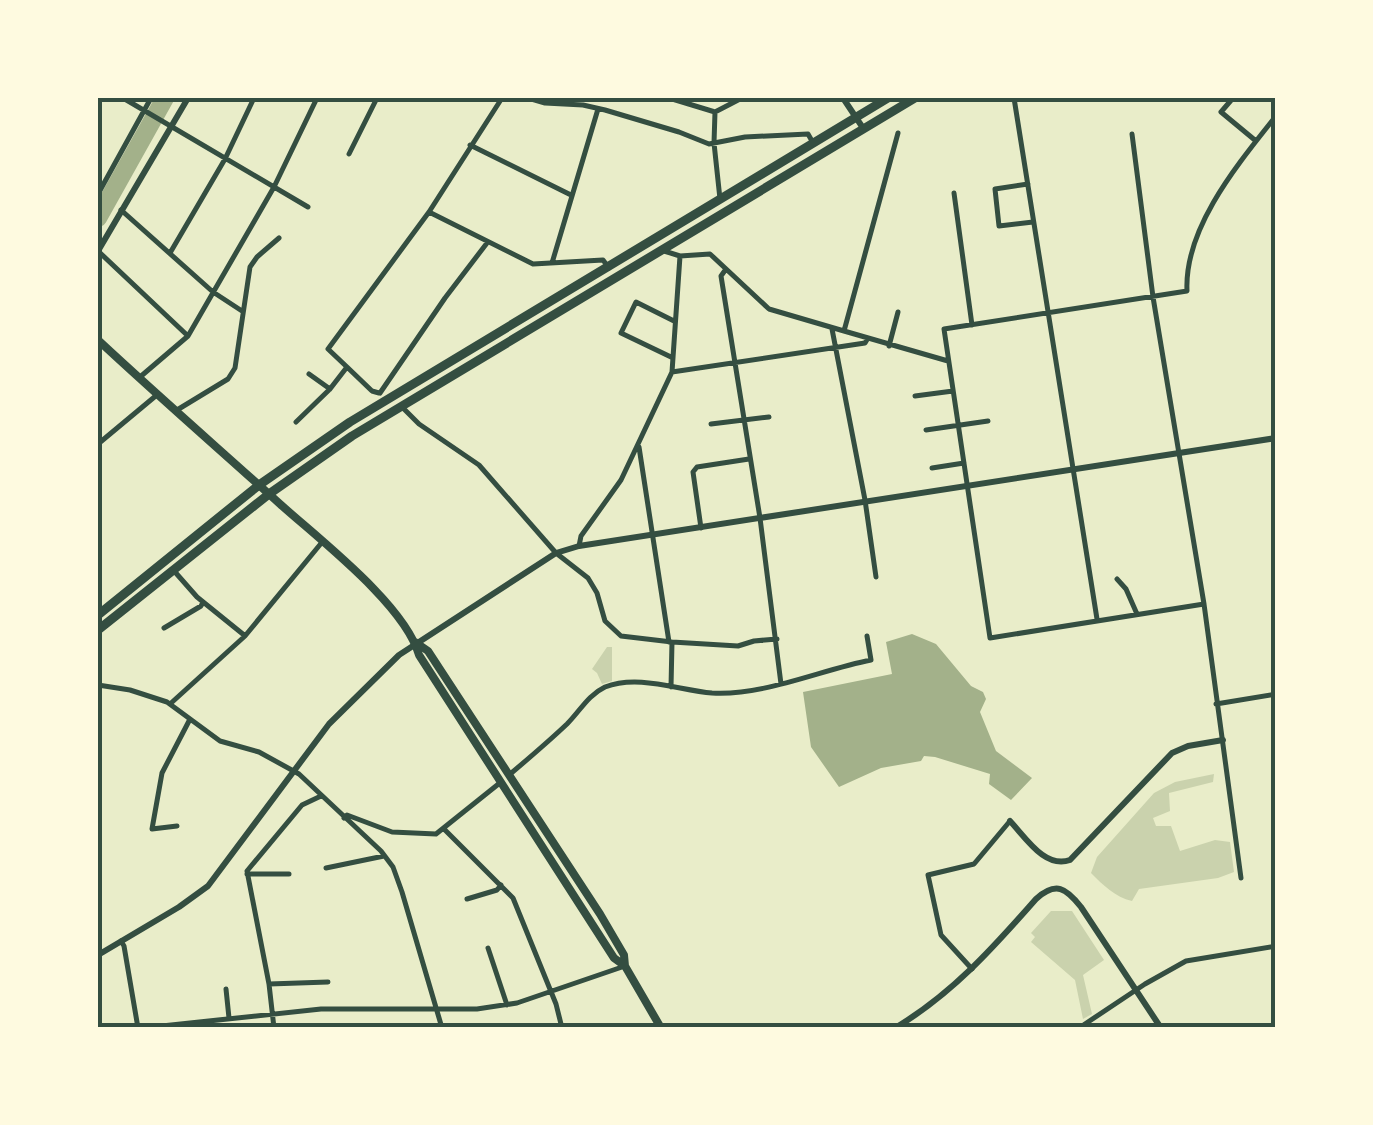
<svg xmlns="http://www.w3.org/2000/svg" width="1373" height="1125" viewBox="0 0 1373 1125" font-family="'Archivo Narrow',sans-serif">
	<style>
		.green { fill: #cad2ad }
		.water { fill: #a3b18a }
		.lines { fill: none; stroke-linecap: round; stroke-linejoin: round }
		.river { stroke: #a3b18a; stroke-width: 18 }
		.minor { stroke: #344e41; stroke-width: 5 }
		.tertiary { stroke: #344e41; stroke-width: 6 }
		.primary { stroke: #344e41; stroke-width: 8 }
		.trunk { stroke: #344e41; stroke-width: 9 }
		.neatline { fill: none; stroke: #344e41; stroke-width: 4 }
	</style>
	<rect width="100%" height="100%" fill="#e9edc9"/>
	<path class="green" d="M607,647H612V681L602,684L597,673L592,669Z
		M1214,774L1213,782L1169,793L1170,811L1153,818L1156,826H1171L1180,851L1215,840L1230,842L1234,872L1218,878L1139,889L1132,901C1115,897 1103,885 1091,873L1097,857L1154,793L1175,782Z
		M1051,911H1072L1104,960L1083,975L1092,1014L1083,1019L1075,980L1031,942L1035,937L1031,933Z"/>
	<path class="water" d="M912,634L936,644L971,686L983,692L986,699L980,712L996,751L1032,778L1011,800L989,784L990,774L935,757L924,756L921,761L881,768L839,787L811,747L803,692L892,674L886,642Z"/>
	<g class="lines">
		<path class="river" d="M98,218L165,98"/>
		<path class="minor" d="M123,98L308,207
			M528,98L545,103L583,105L605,110L679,132L709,144L745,137L808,134L812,141
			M669,98L715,112L742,98
			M1014,98L1097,619
			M1233,98L1221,112L1256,141
			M715,112L714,143L720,199
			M1132,134L1153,297L1204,604L1241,878
			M470,145L571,195
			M349,154L377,98
			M1028,184L995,189L999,226L1033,222
			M954,193L972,325
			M98,194L151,98
			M121,210L213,292L242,311
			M429,212L533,264L603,260L609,268
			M98,251L188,336
			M664,251L680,256L710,254L769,309L844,331L898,133
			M170,253L225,159L254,98
			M552,263L598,109
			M726,269L721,276L760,518L781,684
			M832,329L865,500L876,577
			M844,331L948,361
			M889,346L898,312
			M671,357L621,333L636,302L674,321
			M347,367L372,391L379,393
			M672,372L865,343L868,338
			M309,374L330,389
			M140,377L188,336L274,187L317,98
			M380,393L445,298L487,243
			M915,396L953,391
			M401,406L419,424L479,465L556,553L588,578L597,593L605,621L621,636L672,642L738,646L754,641L777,639
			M177,410L228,379L235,368L250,267L257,257L279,238
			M296,422L330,389L347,367L328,349L429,212L502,98
			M711,424L769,417
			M926,430L988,421
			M98,444L158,394
			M639,447L669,642
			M932,468L964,463
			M701,528L693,472L697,467L749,459
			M579,546L581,536L621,480L672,372L680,256
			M175,572L197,597L244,635
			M1117,579L1126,589L1137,614
			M1204,604L990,638L944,329L1187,291C1184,228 1238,164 1276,116
			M164,628L201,606L203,602
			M98,685L130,690L167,702L220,741L259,752L299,774L381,851L393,867L402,892L442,1028
			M671,687L672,642
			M170,704L245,636L323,541
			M1216,704L1276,694
			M509,775C528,759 548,742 567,724C580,711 588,695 605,687C638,674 678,690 712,693C764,696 820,670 871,660L867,636
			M344,818L347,815L392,832L436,834L501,782
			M177,826L152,829L162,773L189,721
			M444,829L513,898L556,1004L562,1028
			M326,868L384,856
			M247,874H289
			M467,899L497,890L501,885
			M121,941L124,946L138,1028
			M488,948L507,1005
			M972,969L941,935L928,875L974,864L1010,821
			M269,984L328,982
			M226,989L229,1018
			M143,1028L321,1009H477L517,1003L625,966
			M274,1028L269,984L247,871L302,805L321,796
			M1079,1028L1145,984L1186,961L1276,946"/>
		<path class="tertiary" d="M843,98L863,128
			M98,251L188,98
			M1010,821C1026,838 1045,869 1070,860L1172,753L1188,746L1223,740
			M98,955L179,907L208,886L329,724L399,655L556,553L579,546L1276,438
			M895,1028C952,994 993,948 1036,899C1056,881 1066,888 1081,907L1161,1028"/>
		<path class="primary" d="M98,340C157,395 219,449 280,504C320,540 405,605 419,655L614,958L625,966
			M415,642L428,651L600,914L624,955L625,966L661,1028"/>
		<path class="trunk" d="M98,615L259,485L350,422L888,98
			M98,630L269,494L352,436L915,98"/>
	</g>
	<rect width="1373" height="1125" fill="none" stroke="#fefae0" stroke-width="200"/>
	<rect x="100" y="100" width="1173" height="925" class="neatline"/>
</svg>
